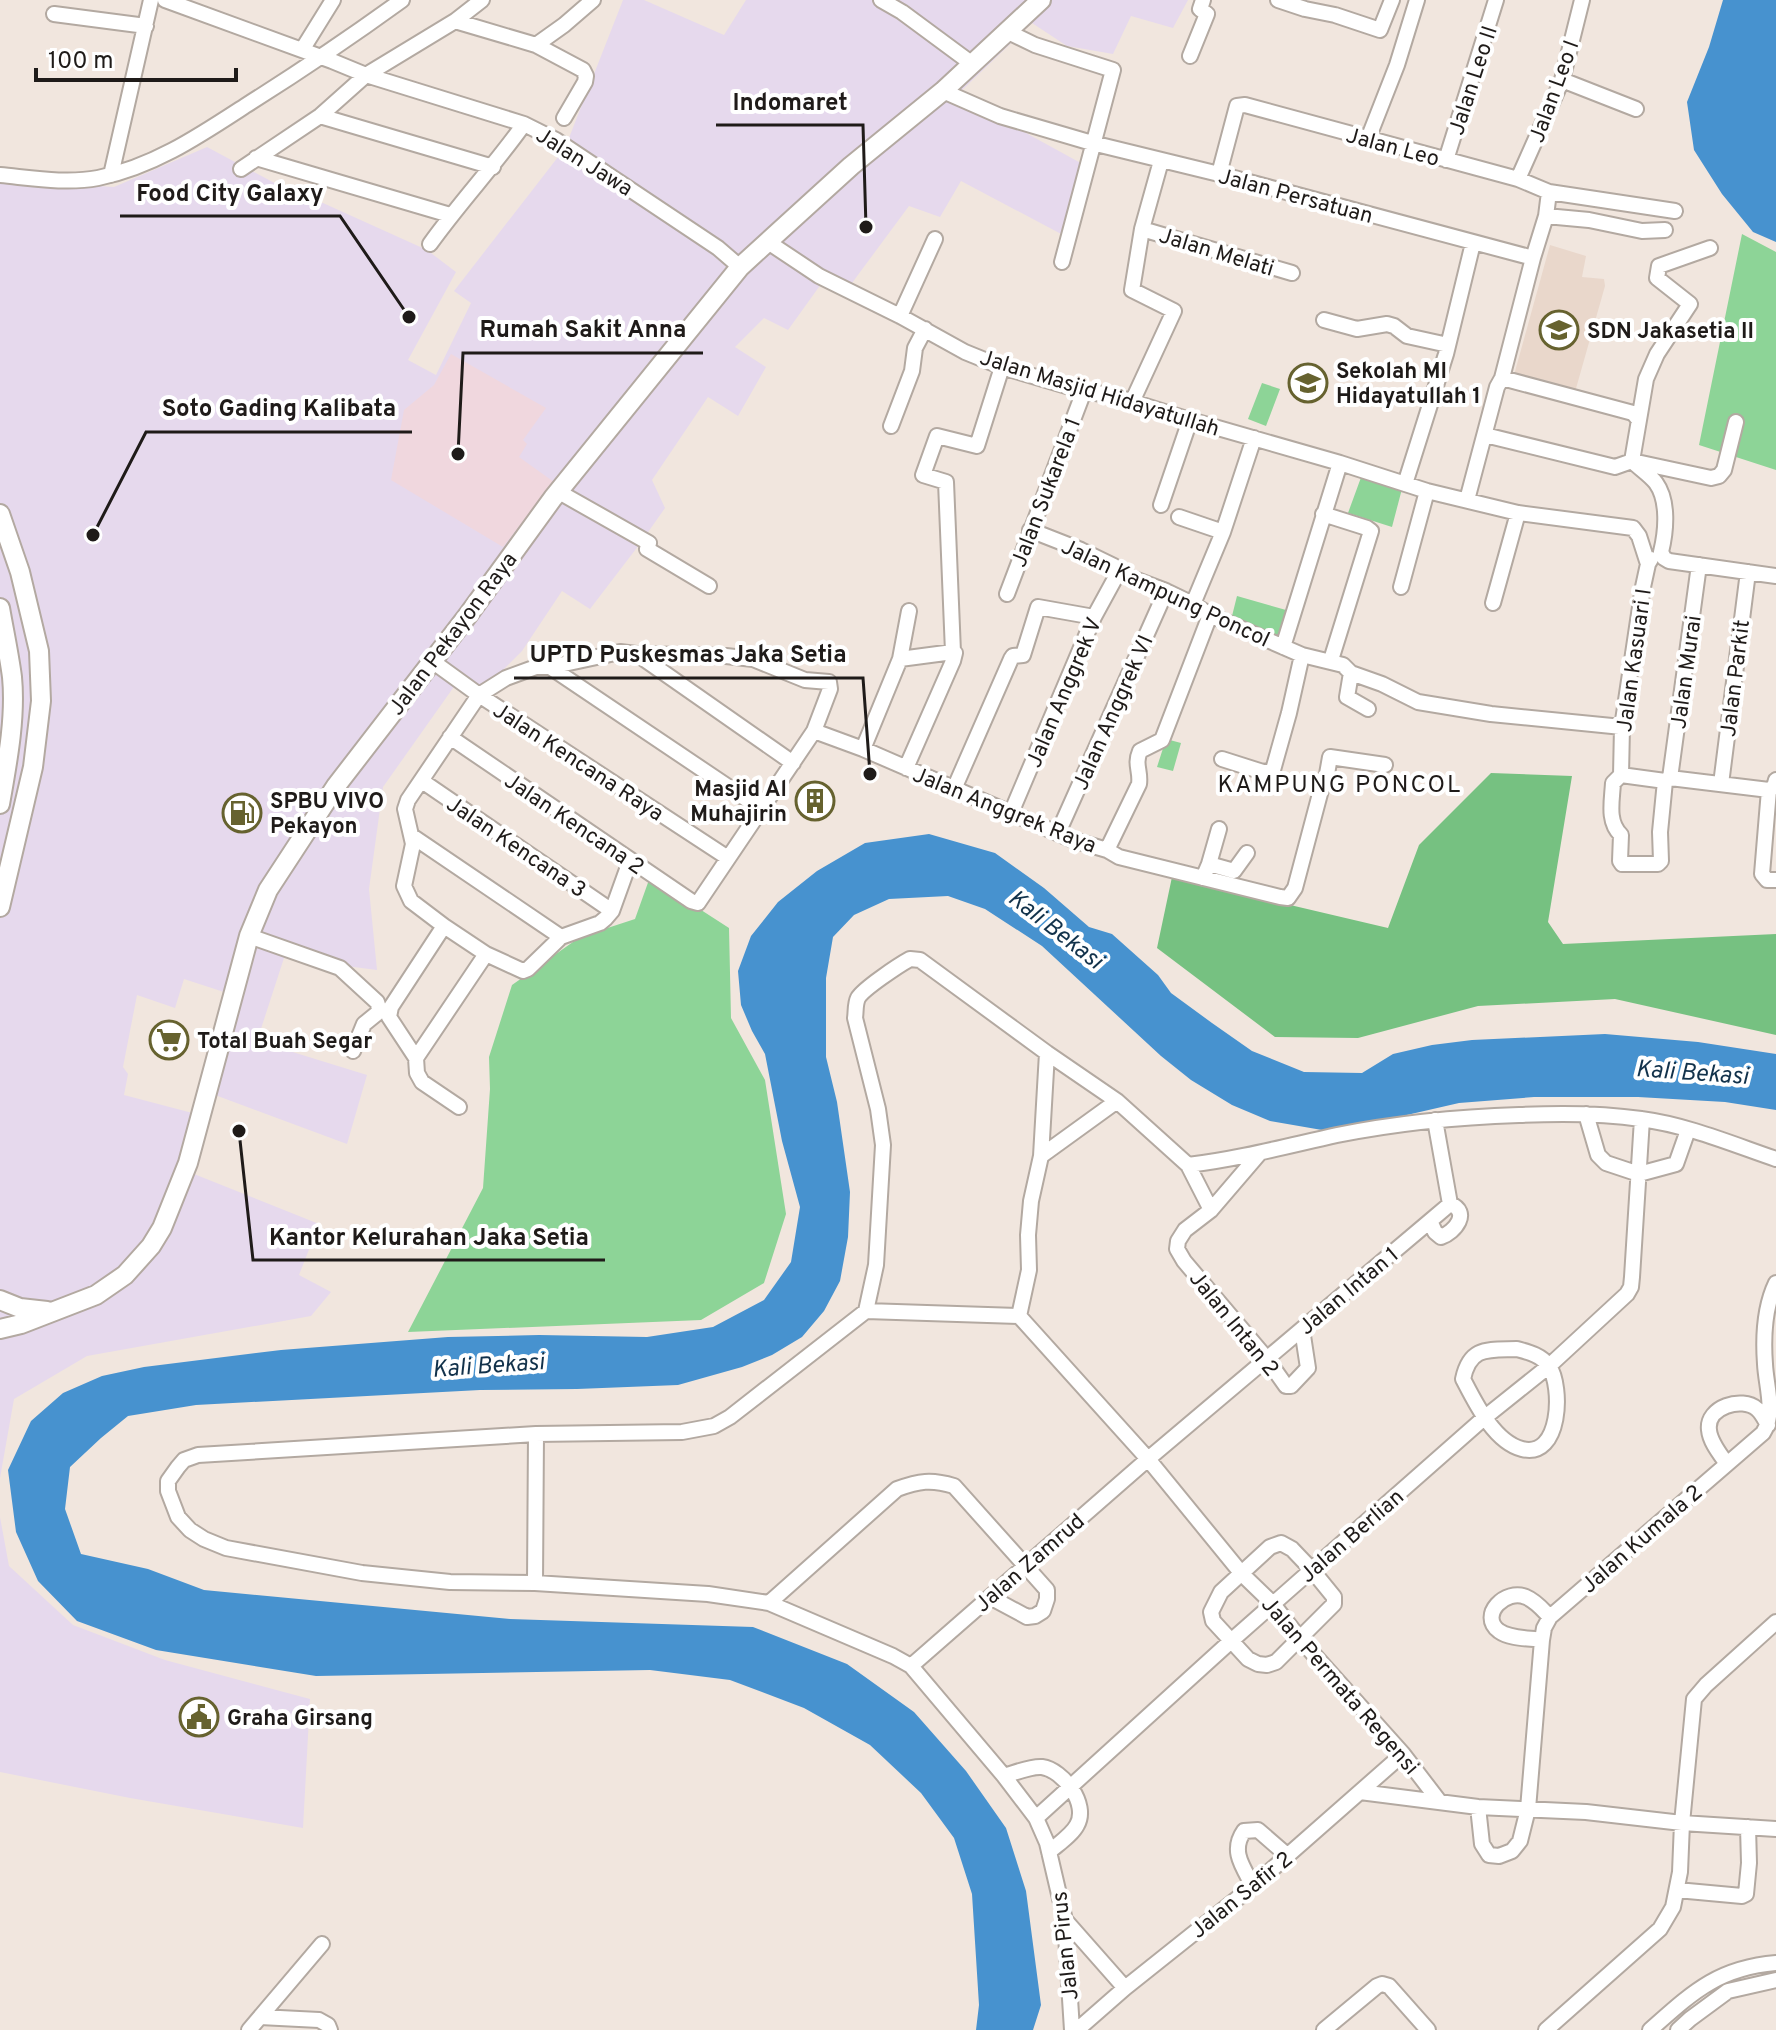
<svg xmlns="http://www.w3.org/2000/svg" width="1776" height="2030" viewBox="0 0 1776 2030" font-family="Overpass,sans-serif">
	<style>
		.commercial { fill: #e6d9ed }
		.built { fill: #e9d7cb }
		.medical { fill: #f0d7de }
		.green { fill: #8dd497 }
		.forest { fill: #76c181 }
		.water { fill: #4792cf }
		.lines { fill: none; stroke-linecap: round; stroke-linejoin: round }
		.minor-casing { stroke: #b3a9a1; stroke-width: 18 }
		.major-casing { stroke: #b3a9a1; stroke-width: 22 }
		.minor { stroke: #fff; stroke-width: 14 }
		.major { stroke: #fff; stroke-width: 18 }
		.labels { text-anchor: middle; stroke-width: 8; stroke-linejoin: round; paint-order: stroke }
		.street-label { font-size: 22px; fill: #1f1b19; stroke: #fff }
		.poi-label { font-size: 22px; font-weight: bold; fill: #1f1b19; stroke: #fff; text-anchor: start }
		.neighbourhood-label { font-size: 24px; letter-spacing: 2px; fill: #1f1b19; stroke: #fff }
		.water-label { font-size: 24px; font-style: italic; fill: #12324b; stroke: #fff }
		.leader { fill: none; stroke: #1f1b19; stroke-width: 3 }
		.callout-dot { fill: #1f1b19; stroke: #fff; stroke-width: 3 }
		.callout-label { font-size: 24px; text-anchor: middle; font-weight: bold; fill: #1f1b19; stroke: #fff; stroke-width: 8; stroke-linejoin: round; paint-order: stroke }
	</style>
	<rect width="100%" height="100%" fill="#f1e6de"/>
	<path class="commercial" d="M623,0H644L724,35L746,0H1188L1173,28L1131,16L1113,54L1067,46L1032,23L957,95L1088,167L1063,235L961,181L940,217L909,206L852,283L829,273L788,330L764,318L735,347L766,367L738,416L708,397L652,480L665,508L639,545L590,609L562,591L522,651L476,697L458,681L383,787L369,889L377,970L284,958L257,1041L367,1075L347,1144L215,1095L235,1029L218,1022L227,993L184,979L175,1008L137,995L123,1067L128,1074L124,1095L200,1115L184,1170L319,1224L299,1275L331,1292L311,1316L87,1356L14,1399L0,1478V176L36,182L114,187L207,147L295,194L323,203L427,250L456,272L408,360L436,375L471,303L454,291L565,148Z
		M0,1517L9,1566L73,1625L165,1660L310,1699L303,1828L130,1798L0,1772Z"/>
	<path class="built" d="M1550,245L1586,256L1582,277L1604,279L1605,286L1575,392L1514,375Z"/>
	<path class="medical" d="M451,354L546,408L523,440L527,444L519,457L554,482L503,547L391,480L404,410L434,385Z"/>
	<path class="green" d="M1742,234L1776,252V470L1699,445Z
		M1262,383L1280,389L1266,426L1248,419Z
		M1363,472L1403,485L1392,527L1348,513Z
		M1237,596L1286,610L1280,637L1232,616Z
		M1166,739L1181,743L1173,771L1157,767Z
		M650,877L729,928L731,1018L765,1080L786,1214L764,1283L701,1320L408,1332L483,1188L490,1089L489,1057L512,985L580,937L635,919Z"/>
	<path class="forest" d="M1491,773L1572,776L1548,922L1563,944L1776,934V1035L1615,999L1478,1006L1358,1038L1275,1037L1157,948L1172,877L1388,928L1419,845Z"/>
	<path class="water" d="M1723,0H1776V242L1753,232L1722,194L1694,150L1687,102L1709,47Z
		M929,834L995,853L1044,888L1089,927L1112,934L1158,975L1171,993L1212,1023L1252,1051L1304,1072L1362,1073L1393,1054L1432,1045L1472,1040L1605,1034L1698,1042L1776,1054V1110L1725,1102L1638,1097H1534L1459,1103L1385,1120L1322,1130L1270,1121L1232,1105L1191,1080L1161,1056L1042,946L985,909L948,896L889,899L854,915L833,937L826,978V1057L837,1102L850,1192L848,1237L840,1281L824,1311L802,1337L772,1355L742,1367L678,1385L577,1389L480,1390L196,1405L128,1416L101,1438L70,1467L65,1509L81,1554L148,1569L204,1590L510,1619L753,1627L847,1664L914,1712L966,1771L1006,1828L1026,1891L1041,2005L1033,2030H976L979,2005L972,1894L954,1838L921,1793L870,1745L804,1708L730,1680L650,1670L316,1676L156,1650L77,1621L38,1581L16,1532L8,1470L31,1421L63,1393L102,1376L144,1367L281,1350L448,1337L539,1335L647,1337L713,1327L764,1300L791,1262L800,1207L782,1141L765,1054L752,1031L741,1005L738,971L751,936L778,902L817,871L865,843Z"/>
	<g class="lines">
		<defs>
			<path id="minor" d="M165,0L332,61L366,75L524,124L556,140L718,248L740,267
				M881,0L902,12L971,63
				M1278,0L1305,9L1335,15L1380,30L1392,0
				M54,14L146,26
				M455,21L536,45L583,70L586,76L585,82L564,118
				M1008,32L1035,45L1113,70L1062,262
				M536,45L564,25L593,0
				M302,50L333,0
				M1190,56L1207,14L1200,9L1203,0
				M1562,80L1636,109
				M943,91L1000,116L1092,143L1219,174L1533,258L1502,378
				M320,116L493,167
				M1368,139L1397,65L1417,0
				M256,158L450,215
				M1446,160L1496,0
				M241,169L320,116L366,75L455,21L482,0
				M1219,174L1237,106L1245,105L1518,179L1549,192L1675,211
				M0,175C32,178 66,184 98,178C153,167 199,136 245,106C299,72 351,37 402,0
				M111,175L151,0
				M1518,179L1562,80L1582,0
				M1546,216L1589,220L1642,231L1665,230
				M1142,229L1292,273
				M768,242L819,276L900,316L965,352L1002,367L1084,391L1114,396L1190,420L1340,463L1427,491L1518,513L1633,528L1639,536L1648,564
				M430,244C460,202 495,165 524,124
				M1533,258L1546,216L1549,192
				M900,316L935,239
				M1324,320L1357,329L1387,324L1394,326L1407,336L1448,345
				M1132,402L1174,311L1132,290L1142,229L1161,161
				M891,426L912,371L915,348L925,329
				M1485,435L1615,467L1632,461L1711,478L1719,476L1724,470L1736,422
				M1405,484L1446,354L1473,243
				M559,492L649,543L647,549L709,586
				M1467,500L1497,387L1502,378L1633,413L1638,419
				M1161,505L1190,420
				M1323,514L1367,528L1371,531L1331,660
				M1179,517L1223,532
				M1030,530L1081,550L1114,566L1118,573L1166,591L1193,604L1210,615L1302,655L1343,665L1351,673L1382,684L1418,702L1491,714L1622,727
				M1661,552C1666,532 1669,501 1656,483C1650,475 1639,468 1632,461L1646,379L1657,354L1690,304L1657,278L1659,266L1710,248
				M1661,552L1664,558L1669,561L1776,576
				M1401,587L1427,491
				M1007,594L1084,391
				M1493,603L1518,513
				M1193,604L1223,532L1254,438
				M1283,647L1340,463
				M953,652L946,482L923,475L937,436L977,446L1002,367
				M637,654L793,763
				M900,659L909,611
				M432,661L479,695L728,858
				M550,667L761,809
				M1351,673L1347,697L1368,709
				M814,731L863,749L1073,840L1107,850L1119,857L1280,897L1288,898L1295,888L1321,790L1327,774L1330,757L1385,765
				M450,737L691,901L698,903L814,731L830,689L829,682L805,680L753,659L726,656L636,654L620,652L550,667H536L506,678L479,695L408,800L405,809L413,844L404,886L411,901L444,926L486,954L523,971L528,969L561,937L600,923L606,918L612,911L630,861
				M863,749L900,659L953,652L955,653L953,661L906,768
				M1222,759L1263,772L1273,770L1289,713L1302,655
				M1621,775L1622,727L1643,587L1648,564L1651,559
				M1621,775L1613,783C1612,801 1607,822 1621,835L1620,861L1622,864H1658L1661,861L1660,832L1665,781
				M1621,775L1665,781L1670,778L1769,790
				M1670,778L1699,565
				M1776,780L1774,787L1769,790L1762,874L1767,880H1776
				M422,781L612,911
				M1721,784L1748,572
				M954,789L1011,659L1013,656L1023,655L1038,607L1094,617
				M1011,813L1094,617L1118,573
				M1058,833L1166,591
				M412,836L561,937
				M1107,850L1139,784C1141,771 1134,765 1140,751L1162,740L1210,615
				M1209,864L1234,871L1247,853
				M1203,878L1209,864L1219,829
				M249,936L340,968L377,1002L380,1011L364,1024L353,1051
				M416,1058L389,1017L391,1007L444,926
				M459,1107L422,1082L417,1073L416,1058L486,954
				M1586,1114L1598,1155L1606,1163L1639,1174L1676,1164L1688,1130
				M1435,1120L1450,1204
				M1259,1154L1211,1210L1185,1230L1178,1241L1177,1249L1184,1261L1267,1359L1286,1386H1291L1308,1368L1302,1329
				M1041,1156L1117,1101
				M1188,1165C1239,1159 1287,1146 1337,1135C1397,1123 1458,1117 1519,1115C1560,1113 1601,1113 1641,1119C1687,1125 1732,1144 1776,1159
				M866,1311L1019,1316
				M1019,1316L1148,1459L1242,1574L1273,1604L1300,1639L1403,1754L1439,1801
				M1019,1316L1029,1270L1028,1235L1031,1201L1041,1156L1047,1053
				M1517,1349C1528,1352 1541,1355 1549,1366C1563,1387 1561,1459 1522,1449C1494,1442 1475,1402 1463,1379C1470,1346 1488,1350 1517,1349Z
				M1727,1464C1720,1454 1710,1442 1709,1430C1706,1407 1742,1396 1757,1409C1762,1413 1765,1420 1768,1425
				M1281,1543L1292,1549L1312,1570L1334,1597V1604L1276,1662L1267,1665L1258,1664L1248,1659L1213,1621L1211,1612L1221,1592L1270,1547Z
				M535,1583L536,1434
				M769,1603L897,1489C919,1481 931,1479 954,1486L1047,1590V1599L1043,1611L1035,1616L1027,1617L990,1597
				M1542,1640C1529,1638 1510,1639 1499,1631C1478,1615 1506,1588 1526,1597C1536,1601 1543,1610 1550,1617
				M911,1666L1148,1459L1430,1221L1450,1204C1471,1212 1455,1232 1441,1237L1435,1232L1430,1221
				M1004,1776C1015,1773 1030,1766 1042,1767C1063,1770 1089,1804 1077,1825C1072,1835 1058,1844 1049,1852
				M1360,1792L1478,1807L1586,1812L1682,1823L1776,1829
				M1478,1807L1482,1844L1489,1855L1499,1856L1512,1851L1520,1841L1528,1809L1542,1640L1544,1628L1550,1617L1763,1433C1776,1413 1766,1386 1765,1364C1763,1337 1764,1308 1776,1283
				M1036,1818L1231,1641L1484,1418L1549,1366L1627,1294L1631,1287L1632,1277L1642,1119
				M1253,1886C1243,1867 1230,1851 1244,1831L1258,1830L1288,1856
				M1677,1890L1742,1896L1746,1894L1749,1863L1748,1827
				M1065,1920L1125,1988
				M260,2017L319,2020L328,2025L330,2030
				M249,2030L322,1944
				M1072,2030L1065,1920L1047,1843L1036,1818L1004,1776L911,1666L893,1656L769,1603L708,1594L535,1583L450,1582L362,1573L226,1548L204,1539L190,1530L178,1517L168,1491V1481L178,1467L184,1460L198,1455L536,1434L682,1432L714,1426L730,1417L866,1311L876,1265L883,1145L878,1109L855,1018C856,1012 855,1004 858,998C863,989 899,965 910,959L920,960L1047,1053L1117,1101L1188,1165L1211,1210
				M1077,2030L1125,1988L1253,1886L1403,1754
				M1324,2030L1377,1986L1382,1984L1389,1986L1428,2030
				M1546,2030L1660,1929L1673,1907L1680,1872L1682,1823L1694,1699L1706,1685L1776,1622
				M1650,2030C1692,1993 1717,1968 1776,1963
				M1678,2030L1690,2019L1728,1991L1776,1980"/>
			<path id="major" d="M0,514L20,572L39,651L41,701L33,767L0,907
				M0,608C4,631 9,654 12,677C16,718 7,764 0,804
				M0,1300L20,1308L47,1311
				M0,1329L21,1324L96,1295L125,1275L151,1246L162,1228L188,1163L249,936L268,890L336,786L468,615L553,498L740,267L851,166L943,91L1041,0"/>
		</defs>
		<use href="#minor" class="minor-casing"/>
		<use href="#major" class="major-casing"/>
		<use href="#minor" class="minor"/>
		<use href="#major" class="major"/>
	</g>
	<defs>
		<symbol id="school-ring" viewBox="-11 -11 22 22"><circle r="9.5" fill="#fff" stroke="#66622f" stroke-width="1.5"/><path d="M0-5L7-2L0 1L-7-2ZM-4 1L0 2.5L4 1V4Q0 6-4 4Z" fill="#66622f"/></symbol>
		<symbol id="building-ring" viewBox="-11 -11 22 22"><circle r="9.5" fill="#fff" stroke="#66622f" stroke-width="1.5"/><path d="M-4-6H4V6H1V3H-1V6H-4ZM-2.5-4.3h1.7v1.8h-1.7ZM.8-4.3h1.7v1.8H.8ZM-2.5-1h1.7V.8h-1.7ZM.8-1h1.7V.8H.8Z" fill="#66622f"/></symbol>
		<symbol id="fuel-ring" viewBox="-11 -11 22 22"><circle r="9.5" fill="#fff" stroke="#66622f" stroke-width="1.5"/><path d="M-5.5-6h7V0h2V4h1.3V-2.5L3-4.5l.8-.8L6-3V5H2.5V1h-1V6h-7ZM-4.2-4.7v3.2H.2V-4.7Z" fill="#66622f"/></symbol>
		<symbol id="supermarket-ring" viewBox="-11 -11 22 22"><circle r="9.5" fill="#fff" stroke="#66622f" stroke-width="1.5"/><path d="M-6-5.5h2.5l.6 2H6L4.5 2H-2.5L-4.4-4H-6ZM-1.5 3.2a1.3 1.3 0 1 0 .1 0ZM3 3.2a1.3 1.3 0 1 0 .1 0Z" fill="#66622f"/></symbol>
		<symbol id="civic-ring" viewBox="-11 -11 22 22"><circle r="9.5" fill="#fff" stroke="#66622f" stroke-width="1.5"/><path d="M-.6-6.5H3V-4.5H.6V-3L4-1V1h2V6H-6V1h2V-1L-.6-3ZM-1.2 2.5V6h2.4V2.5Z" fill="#66622f"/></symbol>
	</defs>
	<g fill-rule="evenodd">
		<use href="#school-ring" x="1537" y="308" width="44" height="44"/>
		<use href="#school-ring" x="1286" y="361" width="44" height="44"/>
		<use href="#building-ring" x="793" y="779" width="44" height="44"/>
		<use href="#fuel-ring" x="220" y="791" width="44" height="44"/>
		<use href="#supermarket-ring" x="147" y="1018" width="44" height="44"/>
		<use href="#civic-ring" x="177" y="1695" width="44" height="44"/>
	</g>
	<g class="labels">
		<g class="street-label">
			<text transform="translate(1472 80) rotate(-72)" y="8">Jalan Leo II</text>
			<text transform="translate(1553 91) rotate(-70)" y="8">Jalan Leo I</text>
			<text transform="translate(1393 146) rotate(15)" y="8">Jalan Leo</text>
			<text transform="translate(585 161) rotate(32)" y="8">Jalan Jawa</text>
			<text transform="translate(1296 195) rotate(15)" y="8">Jalan Persatuan</text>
			<text transform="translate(1217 251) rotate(17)" y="8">Jalan Melati</text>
			<text transform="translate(1100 392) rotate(17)" y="8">Jalan Masjid Hidayatullah</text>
			<text transform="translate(1045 492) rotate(-69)" y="8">Jalan Sukarela 1</text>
			<text transform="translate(1166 592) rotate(25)" y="8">Jalan Kampung Poncol</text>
			<text transform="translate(452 633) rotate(-53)" y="8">Jalan Pekayon Raya</text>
			<text transform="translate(1633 660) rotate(-82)" y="8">Jalan Kasuari I</text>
			<text transform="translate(1685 672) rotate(-82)" y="8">Jalan Murai</text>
			<text transform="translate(1734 678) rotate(-83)" y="8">Jalan Parkit</text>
			<text transform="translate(1063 692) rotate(-67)" y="8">Jalan Anggrek V</text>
			<text transform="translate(1112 712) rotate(-66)" y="8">Jalan Anggrek VI</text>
			<text transform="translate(579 761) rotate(33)" y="8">Jalan Kencana Raya</text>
			<text transform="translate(1005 809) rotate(22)" y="8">Jalan Anggrek Raya</text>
			<text transform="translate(575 823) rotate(34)" y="8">Jalan Kencana 2</text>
			<text transform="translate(517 846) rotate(34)" y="8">Jalan Kencana 3</text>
			<text transform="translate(1348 1290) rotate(-40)" y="8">Jalan Intan 1</text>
			<text transform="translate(1235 1323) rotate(51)" y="8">Jalan Intan 2</text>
			<text transform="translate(1351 1535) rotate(-41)" y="8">Jalan Berlian</text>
			<text transform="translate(1641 1538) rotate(-41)" y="8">Jalan Kumala 2</text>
			<text transform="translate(1029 1562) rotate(-41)" y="8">Jalan Zamrud</text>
			<text transform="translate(1341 1685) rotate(49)" y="8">Jalan Permata Regensi</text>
			<text transform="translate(1241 1894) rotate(-39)" y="8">Jalan Safir 2</text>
			<text transform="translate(1064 1946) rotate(-96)" y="8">Jalan Pirus</text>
		</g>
		<g class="poi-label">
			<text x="1587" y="338">SDN Jakasetia II</text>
			<text x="1336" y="378">Sekolah MI<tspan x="1336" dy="25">Hidayatullah 1</tspan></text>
			<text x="787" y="796" text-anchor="end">Masjid Al<tspan x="787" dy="25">Muhajirin</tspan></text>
			<text x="270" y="808">SPBU VIVO<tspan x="270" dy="25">Pekayon</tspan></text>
			<text x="197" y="1048">Total Buah Segar</text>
			<text x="227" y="1725">Graha Girsang</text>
		</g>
		<g class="neighbourhood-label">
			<text x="1340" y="792">KAMPUNG PONCOL</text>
		</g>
		<g class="water-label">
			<text transform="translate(1056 929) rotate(38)" y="8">Kali Bekasi</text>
			<text transform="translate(1692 1072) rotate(4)" y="8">Kali Bekasi</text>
			<text transform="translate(488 1365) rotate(-4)" y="8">Kali Bekasi</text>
		</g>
	</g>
	<path class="leader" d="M866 227L863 125H716M409 317L340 216H120M458 454L463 353H703M93 535L146 432H412M870 774L863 678H514M239 1131L253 1260H605"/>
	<g class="callout-dot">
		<circle cx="866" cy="227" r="8"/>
		<circle cx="409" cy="317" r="8"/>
		<circle cx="458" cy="454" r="8"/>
		<circle cx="93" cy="535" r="8"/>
		<circle cx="870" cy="774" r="8"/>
		<circle cx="239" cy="1131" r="8"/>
	</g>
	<g class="callout-label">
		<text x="790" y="110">Indomaret</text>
		<text x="230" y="201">Food City Galaxy</text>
		<text x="583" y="337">Rumah Sakit Anna</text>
		<text x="279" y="416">Soto Gading Kalibata</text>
		<text x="688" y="662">UPTD Puskesmas Jaka Setia</text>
		<text x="429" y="1245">Kantor Kelurahan Jaka Setia</text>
	</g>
	<path d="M36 68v12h200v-12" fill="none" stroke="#1f1b19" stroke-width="4"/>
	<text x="48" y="68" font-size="24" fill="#1f1b19" stroke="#ffffff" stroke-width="6" paint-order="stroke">100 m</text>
</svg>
